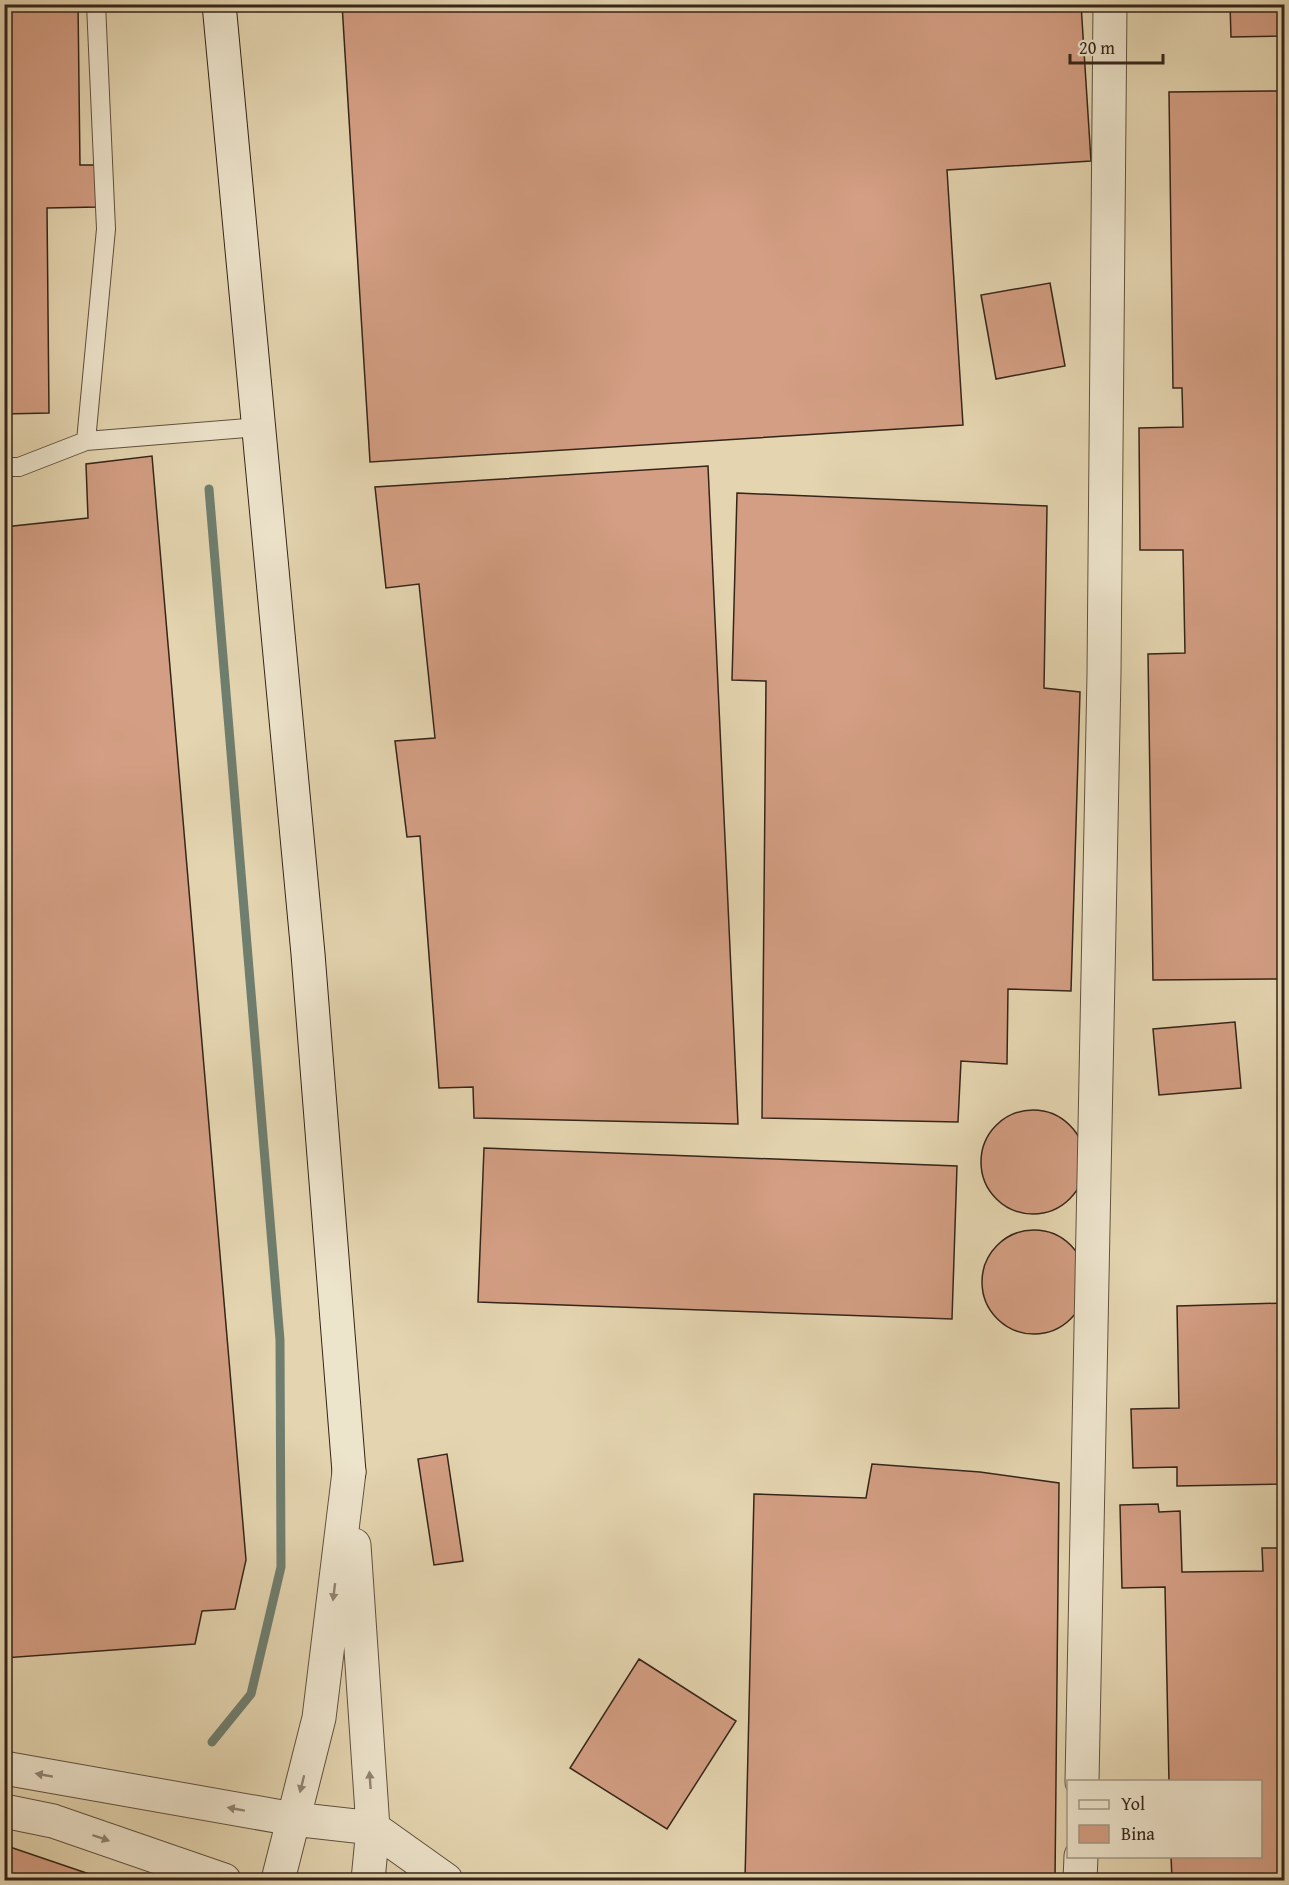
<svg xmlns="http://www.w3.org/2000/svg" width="1289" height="1885" viewBox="0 0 1289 1885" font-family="'Gentium Book Plus',serif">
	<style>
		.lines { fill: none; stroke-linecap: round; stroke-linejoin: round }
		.stream { stroke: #6f7e6f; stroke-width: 9 }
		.building { fill: #d39e83; stroke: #352519; stroke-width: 1.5 }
		.service-casing { stroke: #61513f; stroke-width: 20 }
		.minor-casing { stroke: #61513f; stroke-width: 35 }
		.tertiary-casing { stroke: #61513f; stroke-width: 35 }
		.secondary-casing { stroke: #352519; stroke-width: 35 }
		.service { stroke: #ede4cc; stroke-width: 18 }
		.minor { stroke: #ede4cc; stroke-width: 33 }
		.tertiary { stroke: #ede4cc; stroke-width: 33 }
		.secondary { stroke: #ede4cc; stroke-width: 33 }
		.oneway { fill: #918472 }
	</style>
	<rect width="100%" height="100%" fill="#e4d5b0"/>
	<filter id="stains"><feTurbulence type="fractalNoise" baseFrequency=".00333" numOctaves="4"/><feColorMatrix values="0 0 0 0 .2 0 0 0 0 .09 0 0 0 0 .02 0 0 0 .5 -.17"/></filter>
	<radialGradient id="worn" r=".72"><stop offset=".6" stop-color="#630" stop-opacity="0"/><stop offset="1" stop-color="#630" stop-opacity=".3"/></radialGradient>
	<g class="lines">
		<path class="stream" d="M209,489L280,1340L281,1567L251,1694L212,1742"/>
	</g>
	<path class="building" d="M4,4H78L80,165H97L98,207L47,208L49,413L4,414Z
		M342,4H1081L1091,161L947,170L963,425L370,462Z
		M1230,4H1284V36L1231,37Z
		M1284,91V979L1153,980L1148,654L1185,653L1183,550H1140L1139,428L1183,427L1182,388H1173L1169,92Z
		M1050,283L1065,366L996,379L981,295Z
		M152,456L246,1560L235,1609L202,1611L195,1644L4,1658V527L88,518L86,464Z
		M708,466L738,1124L474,1118L473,1087L439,1088L420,836L407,837L395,741L435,738L419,584L386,588L375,487Z
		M737,493L1047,506L1044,688L1080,692L1071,991L1008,989L1007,1064L961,1061L958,1122L762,1118L766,681L732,680Z
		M1235,1022L1241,1088L1159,1095L1153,1029Z
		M981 1162a52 52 0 1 1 104 0a52 52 0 1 1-104 0Z
		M484,1148L957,1166L952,1319L478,1302Z
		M982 1282a52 52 0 1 1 104 0a52 52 0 1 1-104 0Z
		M1284,1303V1484L1177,1486V1467L1133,1468L1131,1409L1179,1408L1177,1306Z
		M447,1454L463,1561L434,1565L418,1459Z
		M872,1464L980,1472L1059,1483L1055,1880H745L754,1494L866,1498Z
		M1158,1504L1159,1512L1180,1511L1182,1572L1263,1571L1262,1548H1284V1880H1172L1171,1856H1260V1782H1169L1165,1587L1122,1588L1120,1505Z
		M639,1659L736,1721L667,1829L570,1768Z
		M4,1845L101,1878L100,1880H4Z"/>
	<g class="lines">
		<defs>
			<path id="service" d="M86,441L106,229L96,4
				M4,467H19L86,441L259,427"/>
			<path id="minor" d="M1082,1782L1104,674L1110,4
				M1080,1880L1081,1856"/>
			<path id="tertiary" d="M354,1545L373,1828L368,1880
				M4,1768L293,1819L373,1828L446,1880
				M4,1811L53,1821L224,1880
				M278,1880L319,1718L349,1472"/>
			<path id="secondary" d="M219,4L308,954L349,1472"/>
		</defs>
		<use href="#service" class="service-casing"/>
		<use href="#minor" class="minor-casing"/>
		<use href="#tertiary" class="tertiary-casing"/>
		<use href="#secondary" class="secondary-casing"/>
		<use href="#service" class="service"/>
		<use href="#minor" class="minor"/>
		<use href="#tertiary" class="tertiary"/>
		<use href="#secondary" class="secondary"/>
	</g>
	<defs><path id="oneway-solid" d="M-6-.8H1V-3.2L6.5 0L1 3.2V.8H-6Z" transform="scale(1.5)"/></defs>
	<g class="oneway">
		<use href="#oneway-solid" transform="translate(334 1592) rotate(97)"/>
		<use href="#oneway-solid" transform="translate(44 1775) rotate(-170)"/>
		<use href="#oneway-solid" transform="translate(370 1780) rotate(-94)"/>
		<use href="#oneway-solid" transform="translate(302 1784) rotate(104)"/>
		<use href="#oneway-solid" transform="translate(236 1809) rotate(-170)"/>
		<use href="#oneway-solid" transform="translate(101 1838) rotate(19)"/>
	</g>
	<rect width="1289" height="1885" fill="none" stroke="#e4d5b0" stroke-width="24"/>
	<rect x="6" y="6" width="1277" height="1873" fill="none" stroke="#352519" stroke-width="3"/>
	<rect x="12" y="12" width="1265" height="1861" fill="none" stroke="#352519" stroke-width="1.5"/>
	<rect x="1067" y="1780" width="195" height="78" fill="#ede4cc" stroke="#a39884" stroke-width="1.5"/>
	<rect x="1079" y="1800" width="30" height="9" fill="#ede4cc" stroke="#a39884" stroke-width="1.5"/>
	<text x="1121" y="1810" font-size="18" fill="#352519">Yol</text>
	<rect x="1079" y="1825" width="30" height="18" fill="#d39e83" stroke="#a39884" stroke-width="1.5"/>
	<text x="1121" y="1840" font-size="18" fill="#352519">Bina</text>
	<path d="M1070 54v9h93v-9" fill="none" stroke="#352519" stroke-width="3"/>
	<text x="1079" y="54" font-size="18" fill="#352519" stroke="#ede4cc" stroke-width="4.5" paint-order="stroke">20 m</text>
	<rect width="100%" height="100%" filter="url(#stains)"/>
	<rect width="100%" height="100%" fill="url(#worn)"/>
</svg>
